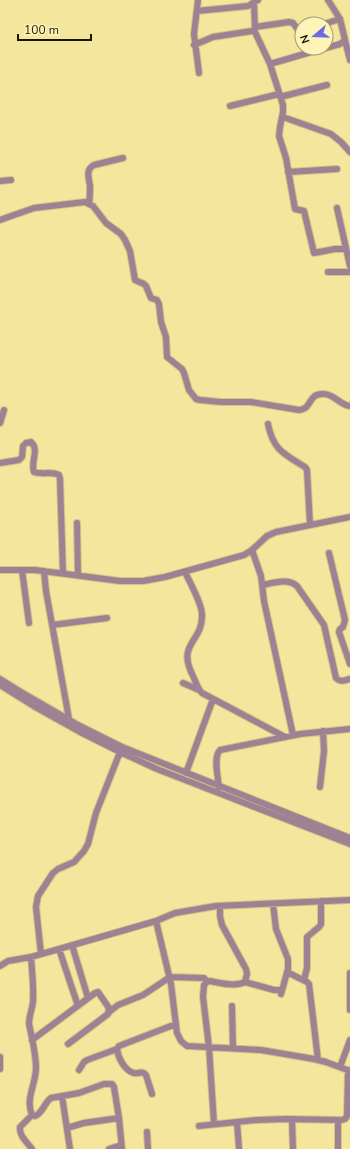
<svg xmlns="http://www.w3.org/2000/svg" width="350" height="1149" viewBox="0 0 350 1149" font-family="'Nunito Sans',sans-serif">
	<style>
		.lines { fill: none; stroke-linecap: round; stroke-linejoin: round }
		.minor-casing { stroke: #d1c583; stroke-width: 8 }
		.minor { stroke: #9e8294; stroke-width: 6 }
	</style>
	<rect width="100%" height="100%" fill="#f4e69c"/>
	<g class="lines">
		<defs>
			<path id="minor" d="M198,0L194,34L199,73
				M254,3L255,30
				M197,11L248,6L258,0
				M324,24L340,19
				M255,27L289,22L293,23L299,31H302
				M345,40L350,60
				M194,45L213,37L252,31L255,32L270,64L283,105V112L280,127L279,136L286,158L295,209L304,211L314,253L335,249H346
				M326,48L340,44L345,40L340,19L328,0
				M270,64L325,48
				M280,97L327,85
				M230,106L279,94
				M283,117L331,134L341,142L350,152
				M288,172L337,169
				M0,181L11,180
				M89,204C90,198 90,192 90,186C89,178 85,170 94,165L123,158
				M337,208L350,266
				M0,220L34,208L85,202L93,206L106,223L121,234L125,240L130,251L135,280L144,284L146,286L151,298L157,300L159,304L161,322L166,337L167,357L182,369L184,373L189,390L196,399L200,400L221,402H251L299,410C313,409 307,393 324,394C334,394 340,405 350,406
				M328,272H350
				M0,423L4,410
				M268,424C273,450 284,454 305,467L307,470L310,525
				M0,463L19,460L22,457L23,446L26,443L31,442C40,450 30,462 34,472C42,475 51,471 59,475L60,479L63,573
				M77,523L78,575
				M252,550L261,576L264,601L293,735
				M329,553L345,620L343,627L340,629L339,632L350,664
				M0,570H35L120,581H143L165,577L244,555L252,550L267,536L276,532L350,517
				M22,570L29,623
				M44,571L46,591L69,719
				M185,572C190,583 202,603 202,615C203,642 176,643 193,676C196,682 197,688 202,693L285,737
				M263,585C273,583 288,578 297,586L324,625L336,678C341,683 345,680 350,679
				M52,625L107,618
				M0,679L21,692L78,725L122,747L350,838
				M183,683L199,690
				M0,685L37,708L80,732L120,752L157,769L350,844
				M186,773L213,699
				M219,787C218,777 213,757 220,750L300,734L350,729
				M320,787L324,751L323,731
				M273,904L276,929L288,959V969L281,994
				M156,921L171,984L177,1033L181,1041L187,1046L261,1050L314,1059L326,1062L350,1071
				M72,945L88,998
				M59,949L78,1006
				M41,954L36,907L38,896L53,873L58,869L74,862L84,851L88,844L96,813L120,752
				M31,957C32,972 34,987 33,1002C32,1010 29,1016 29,1024C32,1038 36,1054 36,1068C36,1084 25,1099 32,1115L35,1116C43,1113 44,1103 51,1098L79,1093L104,1084H112L114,1087L119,1118L122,1149
				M0,966L8,961L31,957L59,949L156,921L175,913L216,906L350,900
				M287,972L307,982L309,984L318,1060
				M350,973V1010
				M304,980L307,968V937L319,927L321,924V901
				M245,982L274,990H282
				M232,1006L233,1048
				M109,1012L118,1005L143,995L170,977L204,978L207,982
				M32,1040L95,993L98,992L109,1008L108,1014L68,1044
				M0,1057V1069
				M340,1067L350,1040
				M79,1070L84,1062L87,1060L117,1049
				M152,1094L146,1075C142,1070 140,1074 134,1073C125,1071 118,1058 117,1049L119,1046L176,1024
				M62,1096L70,1149
				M292,1119L293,1149
				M237,1122L239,1149
				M214,1124L209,1047L203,997L204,985L207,982L210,981C221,983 235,987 245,982L247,974L246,969L222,925L220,916V906
				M199,1126L257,1120L286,1119L342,1120L345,1119L347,1116L348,1070
				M67,1128L84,1123L119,1118
				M147,1132L148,1149
				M32,1149C27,1142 19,1136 20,1127L32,1115
				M109,1149L121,1145
				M338,1149V1120"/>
		</defs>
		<use href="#minor" class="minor-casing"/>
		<use href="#minor" class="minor"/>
	</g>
	<g transform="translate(314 36) rotate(251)"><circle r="19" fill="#fef3b8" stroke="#a39a6e"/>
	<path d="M0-3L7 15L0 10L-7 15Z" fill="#6a6ce5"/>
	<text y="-6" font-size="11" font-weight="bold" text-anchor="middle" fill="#1b1500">N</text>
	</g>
	<path d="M18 34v6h73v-6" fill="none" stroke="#1b1500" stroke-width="2"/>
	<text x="24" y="34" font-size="12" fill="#1b1500" stroke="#fef3b8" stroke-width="3" paint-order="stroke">100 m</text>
</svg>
